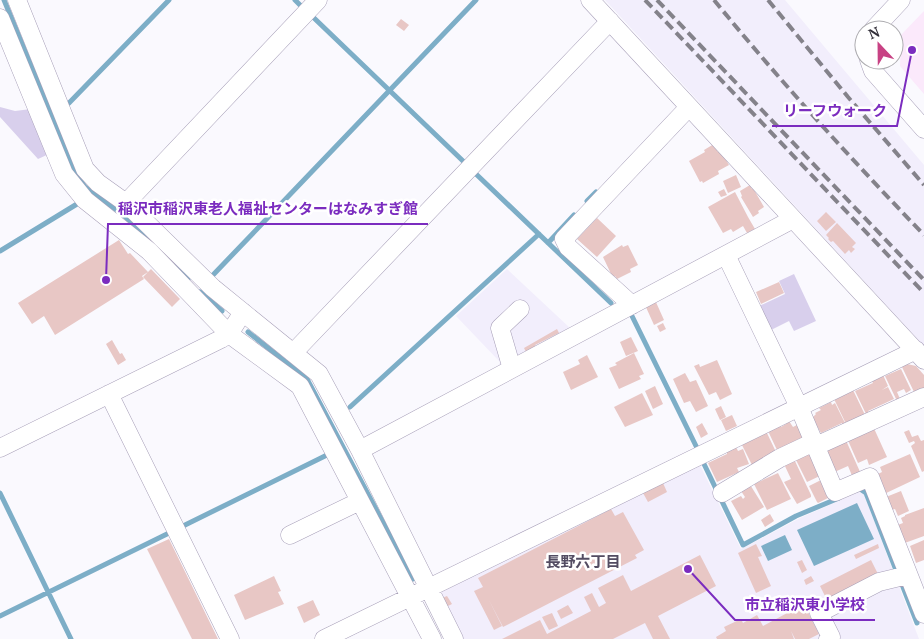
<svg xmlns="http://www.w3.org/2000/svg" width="924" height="639" viewBox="0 0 924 639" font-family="'PT Serif','Noto Sans JP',serif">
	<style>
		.commercial { fill: #fbe9fb }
		.built { fill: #f2eefc }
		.green { fill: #d8cfec }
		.water { fill: #7daec7 }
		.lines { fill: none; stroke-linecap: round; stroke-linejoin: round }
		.stream { stroke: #7daec7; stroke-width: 5 }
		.building { fill: #e8c7c5 }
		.minor-casing { stroke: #a79fb8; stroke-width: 19 }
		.minor { stroke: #fff; stroke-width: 18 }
		.rail { stroke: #84828a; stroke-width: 4; stroke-dasharray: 10 5; stroke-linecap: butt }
		.labels { text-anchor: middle; stroke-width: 5; stroke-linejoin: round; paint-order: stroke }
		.neighbourhood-label { font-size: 15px; font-weight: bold; fill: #534c62; stroke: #fff }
		.leader { fill: none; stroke: #7b2cbf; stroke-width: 2 }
		.callout-dot { fill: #7b2cbf; stroke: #fff; stroke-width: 2 }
		.callout-label { font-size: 15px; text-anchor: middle; font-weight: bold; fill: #7b2cbf; stroke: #fff; stroke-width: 5; stroke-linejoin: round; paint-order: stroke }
	</style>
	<rect width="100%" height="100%" fill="#faf9fe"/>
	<path class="commercial" d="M924,11V94L900,66L901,35Z"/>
	<path class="built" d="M605,0H785L924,165V346Z
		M507,269L570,328L498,368L500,362L456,316Z
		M699,463L741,549L800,518L859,492L864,494L919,639H461L440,597L443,589Z"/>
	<path class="green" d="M0,107L15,111L31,109L49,154L38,159L0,117Z
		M794,274L816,321L794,331L789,321L769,331L757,307L785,294L779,281Z"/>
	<path class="water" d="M857,503L874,539L814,566L797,530Z
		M785,535L792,550L768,561L761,546Z"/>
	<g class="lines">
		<path class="stream" d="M4,0L74,170L85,187L122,214L162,250L188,279
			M295,0L302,7
			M314,18L463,161
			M69,103L169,0
			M476,174L611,303
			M587,201L596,192
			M548,243L574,215
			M0,251L77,204
			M213,275L476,0
			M200,292L222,311
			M631,314L697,448
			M248,332L307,379L413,579
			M350,407L539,234
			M704,464L743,545L796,516L839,498
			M856,490L860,489L866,493L896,570
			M0,493L71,639
			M183,526L327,455
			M903,587L917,623
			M0,616L167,534"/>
	</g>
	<path class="building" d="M401,19L409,25L404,31L396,25Z
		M714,144L718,152L720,150L729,165L718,171L719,174L703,183L702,181L700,182L689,161L705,152L704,150Z
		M736,175L741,187L728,193L723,181Z
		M750,185L752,189L753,188L764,207L758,211L759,213L753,217L741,197L742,196L740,191Z
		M724,189L727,195L721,197L718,192Z
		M735,192L748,217L740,221L748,217L755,229L747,233L743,226L733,232L731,229L723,233L708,207Z
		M826,212L836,222L826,231L817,221Z
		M597,218L616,236L597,257L577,239Z
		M837,223L856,243L852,247L855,249L851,253L849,250L845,254L833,241L831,242L828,239L829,238L826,235Z
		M119,240L128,254L130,253L148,272L142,276L144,279L55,335L44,316L32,324L18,303Z
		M622,245L623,247L628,245L638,265L630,269L631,272L617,279L615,276L613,278L603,257Z
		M151,269L180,299L172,307L143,277Z
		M779,282L784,293L761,304L756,292Z
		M655,300L664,320L654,325L645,305Z
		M663,323L666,329L660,332L657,326Z
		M557,329L559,333L535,345L536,347L526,352L524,348Z
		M631,337L638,351L626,356L620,342Z
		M112,340L120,354L122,353L126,360L118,365L106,344Z
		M634,353L644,374L639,376L641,379L619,389L609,368L617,365L615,363Z
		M587,355L598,377L571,390L563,372L580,364L578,360Z
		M717,360L732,394L720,400L716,392L709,395L694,366L699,364L700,367Z
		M907,364L916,366L924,375V390L915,394L902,367Z
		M901,369L911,390L906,393L904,389L897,392L900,399L897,401L885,376Z
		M685,373L690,382L696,380L708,406L696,412L690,401L684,403L673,379Z
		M883,375L888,386L882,390L888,387L894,399L868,411L870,415L867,416L855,391L873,383L872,381Z
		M655,386L663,404L653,409L645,391Z
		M853,390L866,417L848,428L834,399Z
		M642,393L653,415L625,427L614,407Z
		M831,402L832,405L835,403L846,425L843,426L842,423L821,433L812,418L816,414L815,413L821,410L819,408Z
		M721,406L726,417L720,420L715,409Z
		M732,415L737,426L726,431L721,420Z
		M789,421L793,427L797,425L804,439L777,450L768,431L780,425L781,427L786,424L785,423Z
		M702,423L708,434L701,438L696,427Z
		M872,424L887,457L869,465L867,459L858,463L846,436Z
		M909,430L912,437L918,435L921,441L924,440V471L922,472L911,446L915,443L914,441L909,443L904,432Z
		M766,431L776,452L752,465L741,443Z
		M844,436L861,474L853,478L848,466L830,474L824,446Z
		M736,447L738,451L743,449L749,464L737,468L739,472L717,482L708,463L727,454V452Z
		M811,447L824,474L807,482L795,458Z
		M910,454L920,477L882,495L874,476L882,472L880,467Z
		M794,459L811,495V497L797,504L784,482L791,479L784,464Z
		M778,473L791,499L767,510L754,484Z
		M823,479L832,496L818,503L817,502L809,486Z
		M663,483L667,492L648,502L643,493Z
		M749,483L764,507L742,520L731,501L741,496L743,499L745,497L739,488Z
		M901,491L909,511L898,516L895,509L892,510L886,497Z
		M924,508V536L902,544L895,526L903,523L901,518L905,516V515Z
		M611,509L615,516L623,512L644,550L635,555L637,558L503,627L489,600L502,626L494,630L474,591L483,587L478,578Z
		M770,514L774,521L765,527L761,520Z
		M169,539L218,639H192L147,549Z
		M924,540V560L916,563L910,546Z
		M756,544L762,556L758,557L771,586L756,593L738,553Z
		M878,544L879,548L856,559L854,555Z
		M700,555L716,586L658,616L670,639H653L645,623L613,639H502L540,620L547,634L591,611L584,597L592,593L599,607L606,603L598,588L623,575L631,591Z
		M802,560L807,570L802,573L797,562Z
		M871,560L878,574L827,600L820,586Z
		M274,576L281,591L278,592L284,604L245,620L234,595Z
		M811,576L814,581L806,585L804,580Z
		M447,596L452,604L446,607L442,598Z
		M313,600L320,615L304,623L297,607Z
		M804,604L819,634L809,639H795L791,631L794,639H717L716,637L726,631L724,627L741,619L743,623L757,615L763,626Z
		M568,605L573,613L561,619L557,611Z
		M552,613L558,626L549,630L542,617Z"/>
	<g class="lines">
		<defs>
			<path id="minor" d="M17,0L85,169L98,183L126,203L213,288L319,374L360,450L454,639
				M590,0L924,360
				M0,18L64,174L85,200L149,251L229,334L300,386L432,639
				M873,30L901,0
				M869,60L873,71L924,129
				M126,203L318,0
				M726,255L799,407L835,492L870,477L924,614
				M632,305L568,247L564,239L689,107
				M293,353L610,21
				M512,369L500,328L520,309
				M109,394L230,639
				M816,446L924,397
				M0,448L221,339L229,334L243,312
				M360,450L793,219
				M722,493L780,458L814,442
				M290,535L360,501
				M324,639L916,350
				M828,639L831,637L819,613L879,582L908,575"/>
		</defs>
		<use href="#minor" class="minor-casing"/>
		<use href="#minor" class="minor"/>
		<path class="rail" d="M645,0L924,293
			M657,0L924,280
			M714,0C781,82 851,159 924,235
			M768,0L848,97L924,185"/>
	</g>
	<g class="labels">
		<g class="neighbourhood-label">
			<text x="583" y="567">長野六丁目</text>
		</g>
	</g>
	<path class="leader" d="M912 50L897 126H772M106 280L108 224H428M688 569L735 620H875"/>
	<g class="callout-dot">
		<circle cx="912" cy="50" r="5"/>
		<circle cx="106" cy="280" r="5"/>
		<circle cx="688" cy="569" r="5"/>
	</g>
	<g class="callout-label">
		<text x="835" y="116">リーフウォーク</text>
		<text x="268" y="214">稲沢市稲沢東老人福祉センターはなみすぎ館</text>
		<text x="805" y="610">市立稲沢東小学校</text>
	</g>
	<g transform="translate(879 45) rotate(338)"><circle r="24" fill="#ffffff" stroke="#adacb0"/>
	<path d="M0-4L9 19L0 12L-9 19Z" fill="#c84284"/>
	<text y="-8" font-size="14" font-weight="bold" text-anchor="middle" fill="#322f39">N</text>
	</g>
</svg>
